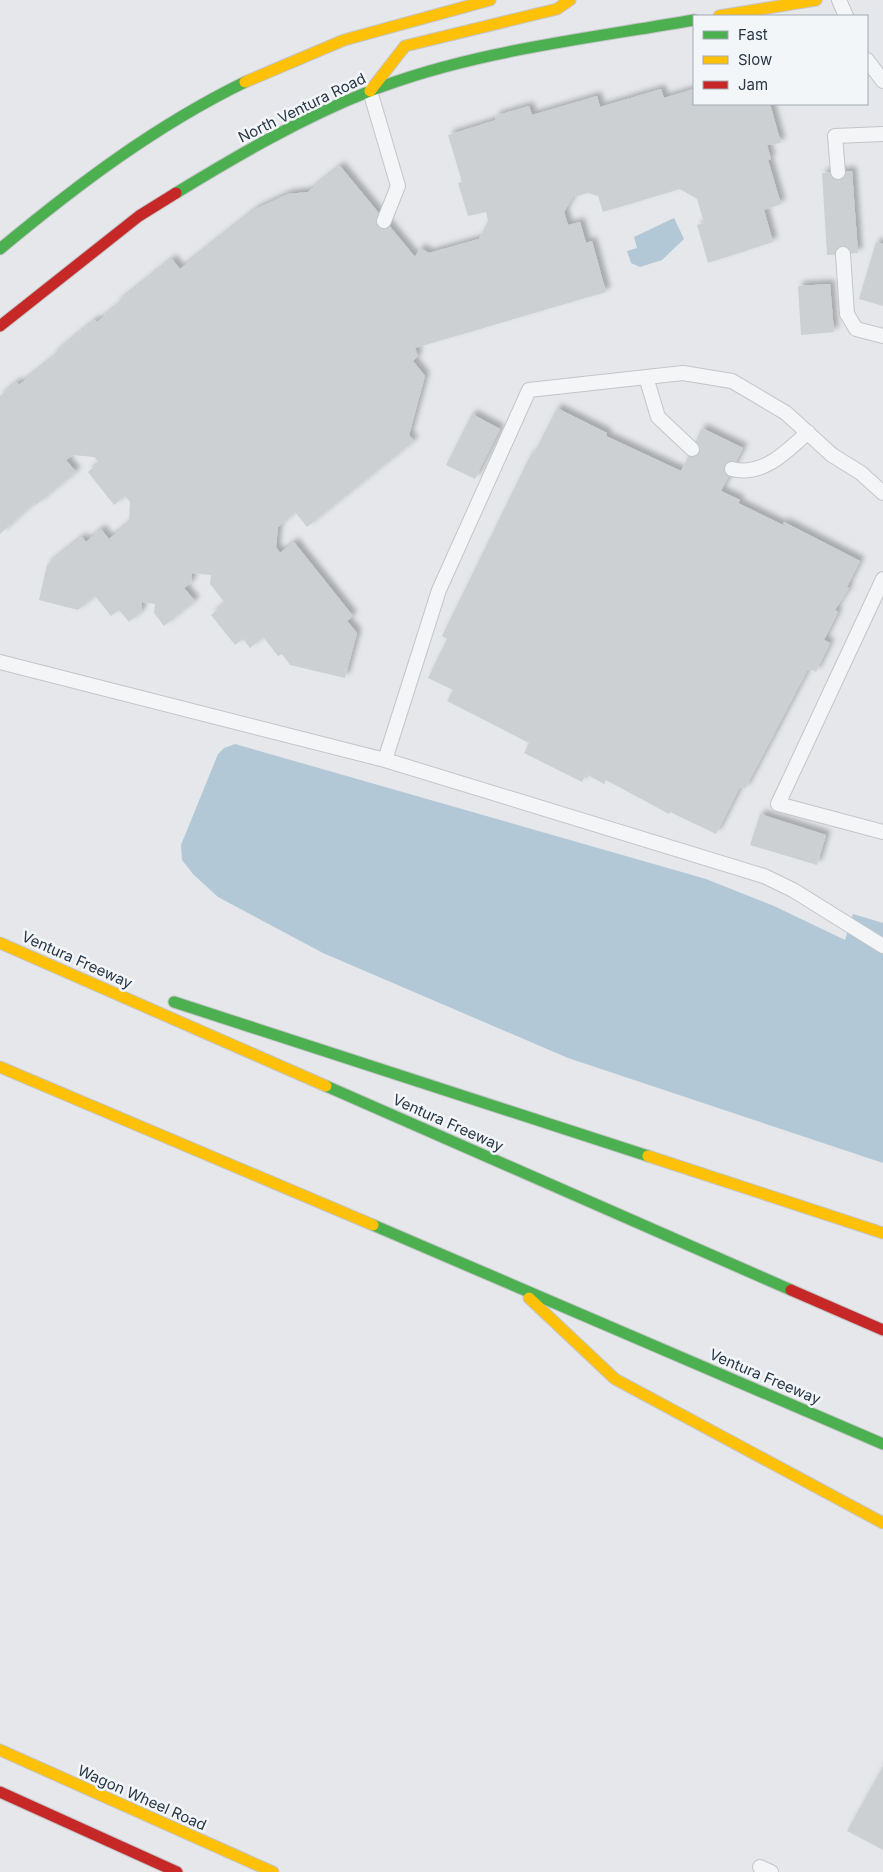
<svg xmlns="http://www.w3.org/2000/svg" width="883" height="1872" viewBox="0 0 883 1872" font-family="Inter,sans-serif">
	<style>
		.water { fill: #b2c8d6 }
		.building { fill: #cdd0d3; filter: url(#shadow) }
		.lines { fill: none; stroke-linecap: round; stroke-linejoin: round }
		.lane-casing { stroke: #c3c5c8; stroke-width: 16 }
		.fast-casing { stroke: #c3c5c8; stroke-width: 13 }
		.slow-casing { stroke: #c3c5c8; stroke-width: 13 }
		.jam-casing { stroke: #c3c5c8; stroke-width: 13 }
		.lane { stroke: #f4f5f7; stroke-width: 14 }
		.fast { stroke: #4caf50; stroke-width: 11 }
		.slow { stroke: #ffc107; stroke-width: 11 }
		.jam { stroke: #c62828; stroke-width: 11 }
		.labels { text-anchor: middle; stroke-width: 5; stroke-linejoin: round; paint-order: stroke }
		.street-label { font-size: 15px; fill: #293745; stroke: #f3f6f9 }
	</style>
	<defs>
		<filter id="shadow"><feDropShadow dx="4.5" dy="-4.5" stdDeviation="2.5" flood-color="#0004"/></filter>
	</defs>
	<rect width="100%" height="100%" fill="#e5e7ea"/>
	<path class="water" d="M674,218L684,239L662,260L640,267L631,263L627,251L637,248L634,237Z
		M235,744L706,879L774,906L845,940L853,914L883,923V1163L568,1058L323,953L218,897L193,874L182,860L181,845L218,754L224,748Z"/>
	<path class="building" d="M661,89L664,98L694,89V104H770L781,143L767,145L771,159L768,160L781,204L764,210L773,242L708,263L697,225L704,223L697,199L680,189L603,212L598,196L588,193L573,197L564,212L568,225L580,222L586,243L592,241L606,292L415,348L418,356L413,361L425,376L409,435L414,441L307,527L295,512L278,527L276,547L280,553L294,542L353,616L347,621L357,633L345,678L290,665L282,654L278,656L263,637L250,648L243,639L235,645L211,615L225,603L210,584L211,575L192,573L191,583L184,588L195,601L164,626L154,613L155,604L142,602L141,612L129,622L119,610L111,616L95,596L78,610L39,600L47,565L82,537L86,542L101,529L109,539L129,523L130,502L125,496L114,505L88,472L99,463L94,457L73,455L66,460L76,472L36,505L34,503L0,534V396L17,382L19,385L54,357L53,355L95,320L97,322L117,306L116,304L172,259L180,269L256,209L288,194L308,192L340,166L415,257L420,248L429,253L479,239L488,221L486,212L468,216L458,183L462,182L448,135L496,120L495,116L529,106L532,115L597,96L600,107Z
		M852,171L858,253L827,255L822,173Z
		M876,242L883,244V306L859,299Z
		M830,284L834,332L801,335L798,286Z
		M557,408L607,433L606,436L681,471L702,428L743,448L721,491L740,500L738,503L783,525L784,522L860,561L847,587L849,588L835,610L838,612L824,640L830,643L816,672L808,669L745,789L740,787L716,834L670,812L669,814L606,780L604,784L586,774L582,782L524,753L529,743L447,701L453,690L428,678L447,639L442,636L531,454L533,455Z
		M472,414L500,429L475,479L446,465Z
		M760,814L826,835L817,865L750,845Z
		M883,1766V1850L847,1831Z"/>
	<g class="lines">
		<defs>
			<path id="lane" d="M839,0L846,16
				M867,60L883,81
				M370,91L398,186L384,221
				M838,172L835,136L883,134
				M843,254L847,314L856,329L883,336
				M646,377L658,417L692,449
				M732,469C763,477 787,451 808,432
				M883,579L778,804L883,832
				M0,662L385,760L439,590L529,390L683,373L732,381L786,413L832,455L861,473L883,493
				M385,760L764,876L793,890L883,946
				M760,1867L771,1872"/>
			<path id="fast" d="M176,193C238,155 302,118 370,91C472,51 586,39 694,20
				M0,249C77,185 155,126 245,82
				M174,1002L648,1156
				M326,1086L791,1290
				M373,1225L883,1444"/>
			<path id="slow" d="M719,16L816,0
				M245,82L344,40L490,0
				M370,91L405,46L557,9L570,0
				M0,943L326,1086
				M0,1067L373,1225
				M648,1156L883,1233
				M529,1298L615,1379L883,1523
				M0,1750L273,1872"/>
			<path id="jam" d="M0,326L139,216L176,193
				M791,1290L883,1330
				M0,1792L177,1872"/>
		</defs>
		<use href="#lane" class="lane-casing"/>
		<use href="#fast" class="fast-casing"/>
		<use href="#slow" class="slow-casing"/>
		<use href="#jam" class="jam-casing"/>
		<use href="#lane" class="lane"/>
		<use href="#fast" class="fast"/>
		<use href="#slow" class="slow"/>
		<use href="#jam" class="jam"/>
	</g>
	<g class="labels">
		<g class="street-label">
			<text transform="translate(302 108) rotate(-26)" y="5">North Ventura Road</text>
			<text transform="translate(77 960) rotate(24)" y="5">Ventura Freeway</text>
			<text transform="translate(448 1123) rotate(24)" y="5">Ventura Freeway</text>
			<text transform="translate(765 1377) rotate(23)" y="5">Ventura Freeway</text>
			<text transform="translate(142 1798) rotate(24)" y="5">Wagon Wheel Road</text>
		</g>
	</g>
	<rect x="693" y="15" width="175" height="90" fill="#f3f6f9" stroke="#a2aab1"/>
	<rect x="703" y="31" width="25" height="8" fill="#4caf50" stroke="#a2aab1"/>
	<text x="738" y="40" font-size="15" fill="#293745">Fast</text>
	<rect x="703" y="56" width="25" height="8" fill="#ffc107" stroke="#a2aab1"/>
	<text x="738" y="65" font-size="15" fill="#293745">Slow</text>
	<rect x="703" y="81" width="25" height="8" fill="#c62828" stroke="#a2aab1"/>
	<text x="738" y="90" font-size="15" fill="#293745">Jam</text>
</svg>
